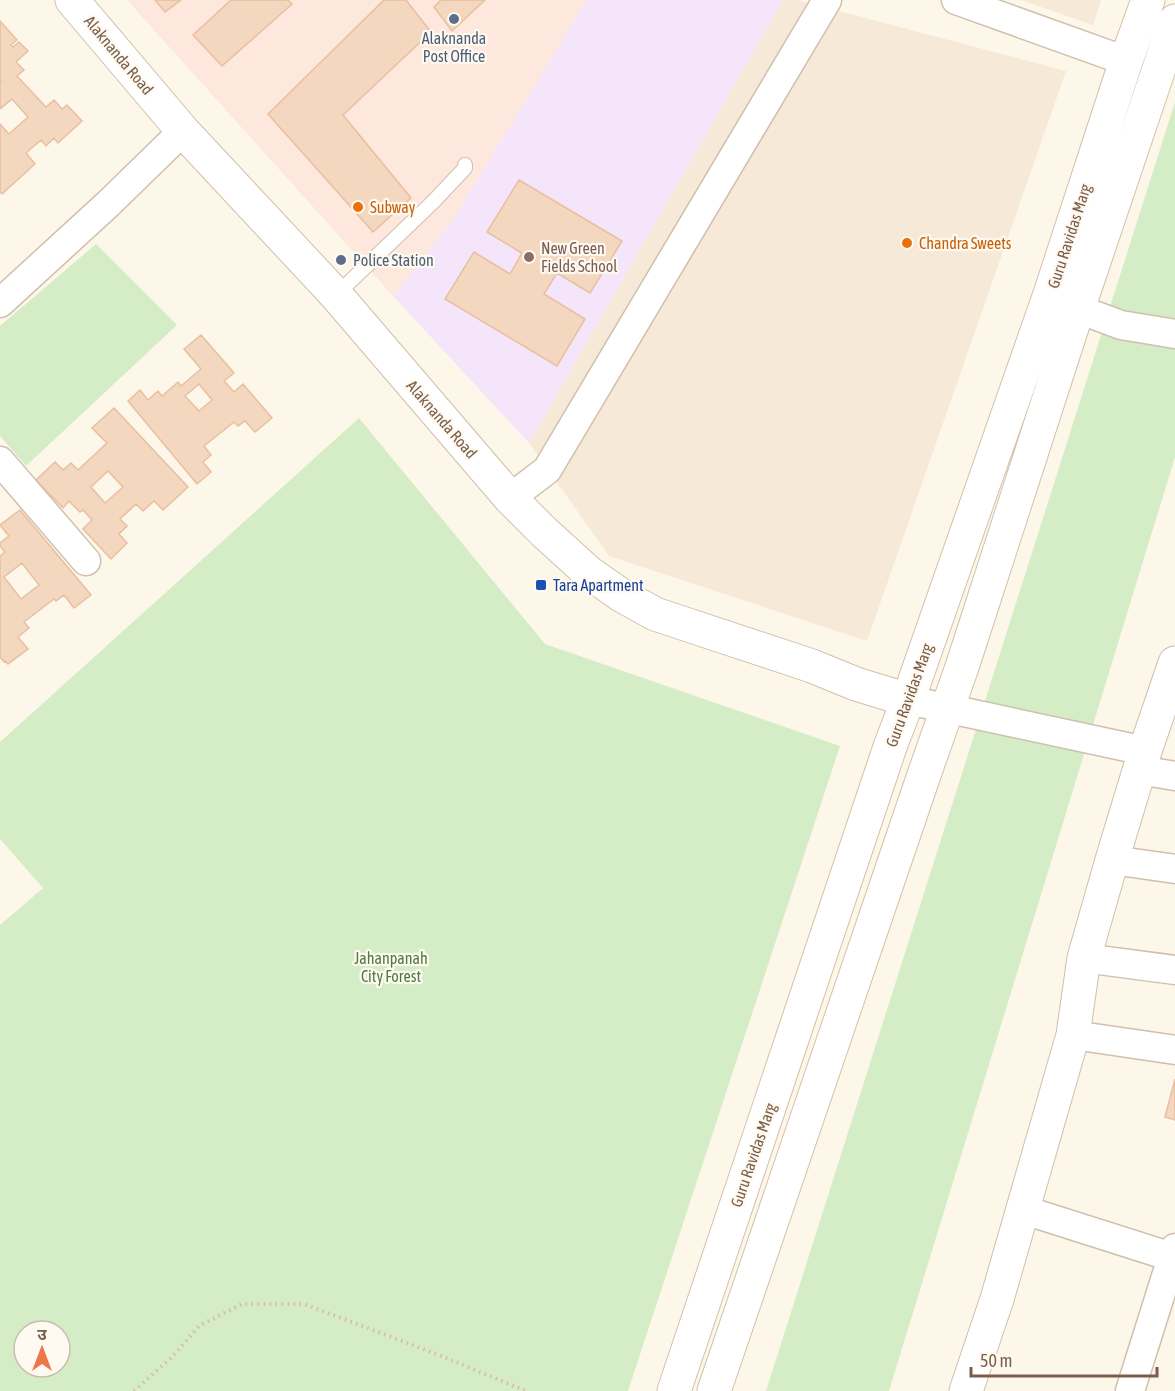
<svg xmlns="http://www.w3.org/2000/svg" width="1175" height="1391" viewBox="0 0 1175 1391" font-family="'Asap Condensed','Noto Sans Devanagari',sans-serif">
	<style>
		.residential { fill: #f6e9d7 }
		.commercial { fill: #fee8dd }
		.education { fill: #f4e5fa }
		.green { fill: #d4edc6; fill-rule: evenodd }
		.building { fill: #f4d7bf; stroke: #e8bf9f; stroke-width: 1.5; fill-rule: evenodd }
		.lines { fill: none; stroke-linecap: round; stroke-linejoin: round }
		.service-casing { stroke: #d1bfad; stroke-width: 16 }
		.minor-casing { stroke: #d1bfad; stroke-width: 31 }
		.tertiary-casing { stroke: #d1bfad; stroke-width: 35 }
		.secondary-casing { stroke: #d4c0ab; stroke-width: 35 }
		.path { stroke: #dabba2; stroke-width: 4; stroke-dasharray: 1.5 4.5; stroke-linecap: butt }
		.service { stroke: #fff; stroke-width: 14 }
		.minor { stroke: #fff; stroke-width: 28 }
		.tertiary { stroke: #fff; stroke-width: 33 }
		.secondary { stroke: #fff; stroke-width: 33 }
		.service-dot { fill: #5c6f8a; stroke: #fffaf1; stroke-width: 2 }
		.food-dot { fill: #e8710a; stroke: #fffaf1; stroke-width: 2 }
		.education-dot { fill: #8d6e63; stroke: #fffaf1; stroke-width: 2 }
		.transit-dot { fill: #1a4fb4; stroke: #fffaf1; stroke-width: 2 }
		.labels { text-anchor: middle; stroke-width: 4.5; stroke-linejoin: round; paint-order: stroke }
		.service-label { font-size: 16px; fill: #4e5e75; stroke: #fffaf1 }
		.street-label { font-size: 16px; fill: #7a5e4b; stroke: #fffaf1 }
		.food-label { font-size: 16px; fill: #c56008; stroke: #fffaf1; text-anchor: start }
		.education-label { font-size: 16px; fill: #785e54; stroke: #fffaf1; text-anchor: start }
		.transit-label { font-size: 16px; fill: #164399; stroke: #fffaf1; text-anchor: start }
		.park-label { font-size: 16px; fill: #4d7a3f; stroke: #fffaf1 }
	</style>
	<rect width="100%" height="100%" fill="#fdf7e9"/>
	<path class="residential" d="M783,0H797L1066,71L867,641L609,556L529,443Z
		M1021,0H1101L1093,25Z"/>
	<path class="commercial" d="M127,0H587L454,218L393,296Z"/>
	<path class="education" d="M587,0H783L529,443L393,296L454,218Z"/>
	<path class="green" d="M1175,102V457L889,1391H766Z
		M96,244L177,325L26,466L0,436V326Z
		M359,418L545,644L840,746L628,1391H0V925L43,888L0,839V742ZM24,1331H60V1367H24Z"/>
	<path class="building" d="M155,0H181L165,12Z
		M231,0H288L292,4L222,66L193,35Z
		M384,0H406L431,32L343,115L411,198L373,232L268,114Z
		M441,0H485L452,31L434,7Z
		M0,21L17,40L11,45L13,47L19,42L28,51L16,62L24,70L17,76L46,107L54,100L62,109L67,105L82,121L58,143L54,138L46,146L41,140L26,153L35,164L2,194L0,192V124L9,134L28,117L12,99L0,109V83L1,82L0,80Z
		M519,180L622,241L590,293L557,273L544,294L585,319L557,366L445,299L474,252L510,274L522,253L487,232Z
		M201,335L234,373L224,381L234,392L243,384L272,418L255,432L245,421L238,426L234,422L204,446L211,455L203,462L211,472L197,484L128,401L140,390L148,400L158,391L162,396L178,382L181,386L201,369L184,349ZM199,384L212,400L199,411L185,396Z
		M114,408L188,487L163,510L154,501L143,511L136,504L120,519L127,526L119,534L127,543L111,559L83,529L92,520L83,510L80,512L69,501L63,508L36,480L55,462L63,470L71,463L78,470L107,443L92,428ZM108,471L123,487L105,503L91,487Z
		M20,510L91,595L74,608L64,595L56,601L54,599L24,622L29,628L18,637L28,649L8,664L5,661L4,662L0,657V556L5,552L0,546V543L9,536L0,525ZM22,563L39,585L21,599L4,577Z
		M1175,1079V1120L1165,1117Z"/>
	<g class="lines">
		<defs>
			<path id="service" d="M336,295L434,201L465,168V165"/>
			<path id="minor" d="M956,0L1126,61
				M0,303L108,204L183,131
				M1078,309L1121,325L1175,334
				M0,461L86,561
				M510,498L547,470L827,0
				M908,700L1145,751
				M1139,770L1175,776
				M1112,860L1175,869
				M1084,958L1175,970
				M1073,1035L1175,1050
				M1024,1210L1175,1258
				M1130,1391L1175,1248"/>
			<path id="tertiary" d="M72,0L183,131L336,295L510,498L544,532L588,572L621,595L655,614L812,666L856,684L908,700
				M966,1391L997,1299L1073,1035L1084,958L1112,860L1145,751L1175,663"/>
			<path id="secondary" d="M674,1391L891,744L908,700L1050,294L1126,61L1148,0
				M714,1391L925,772L962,667L1078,309L1175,21"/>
		</defs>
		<use href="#service" class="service-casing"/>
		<use href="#minor" class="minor-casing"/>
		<use href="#tertiary" class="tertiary-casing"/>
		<use href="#secondary" class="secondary-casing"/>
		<path class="path" d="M134,1391L173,1356L199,1326L242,1304H304L444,1357L526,1391"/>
		<use href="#service" class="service"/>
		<use href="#minor" class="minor"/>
		<use href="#tertiary" class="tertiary"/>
		<use href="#secondary" class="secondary"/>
	</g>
	<g class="service-dot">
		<circle cx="454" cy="19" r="6"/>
		<circle cx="341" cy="260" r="6"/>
	</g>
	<g class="food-dot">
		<circle cx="358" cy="207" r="6"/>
		<circle cx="907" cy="243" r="6"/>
	</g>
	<circle class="education-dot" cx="529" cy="257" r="6"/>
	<rect class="transit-dot" x="535" y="579" width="12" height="12" rx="3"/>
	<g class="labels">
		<g class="service-label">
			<text x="454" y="44">Alaknanda<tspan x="454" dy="18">Post Office</tspan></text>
			<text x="353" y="266" text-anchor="start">Police Station</text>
		</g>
		<g class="street-label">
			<text transform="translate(119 55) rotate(50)" y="6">Alaknanda Road</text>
			<text transform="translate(1069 236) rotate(-72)" y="6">Guru Ravidas Marg</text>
			<text transform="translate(442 419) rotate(49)" y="6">Alaknanda Road</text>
			<text transform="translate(909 695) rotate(-70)" y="6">Guru Ravidas Marg</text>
			<text transform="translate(753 1155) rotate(-71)" y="6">Guru Ravidas Marg</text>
		</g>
		<g class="food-label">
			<text x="370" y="213">Subway</text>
			<text x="919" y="249">Chandra Sweets</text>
		</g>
		<g class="education-label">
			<text x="541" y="254">New Green<tspan x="541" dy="18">Fields School</tspan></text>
		</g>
		<g class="transit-label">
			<text x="553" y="591">Tara Apartment</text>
		</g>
		<g class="park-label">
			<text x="391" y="964">Jahanpanah<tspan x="391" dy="18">City Forest</tspan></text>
		</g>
	</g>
	<g transform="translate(42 1349)"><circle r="28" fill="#fffaf1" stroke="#cabcaf" stroke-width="1.5"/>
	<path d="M0-4.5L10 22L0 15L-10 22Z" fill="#ec774a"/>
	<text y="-9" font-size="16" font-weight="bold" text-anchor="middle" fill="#7a5e4b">उ</text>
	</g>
	<path d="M971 1367v9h186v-9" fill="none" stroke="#7a5e4b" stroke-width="3"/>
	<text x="980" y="1367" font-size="18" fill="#7a5e4b" stroke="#fffaf1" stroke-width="4.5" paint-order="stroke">50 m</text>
</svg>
